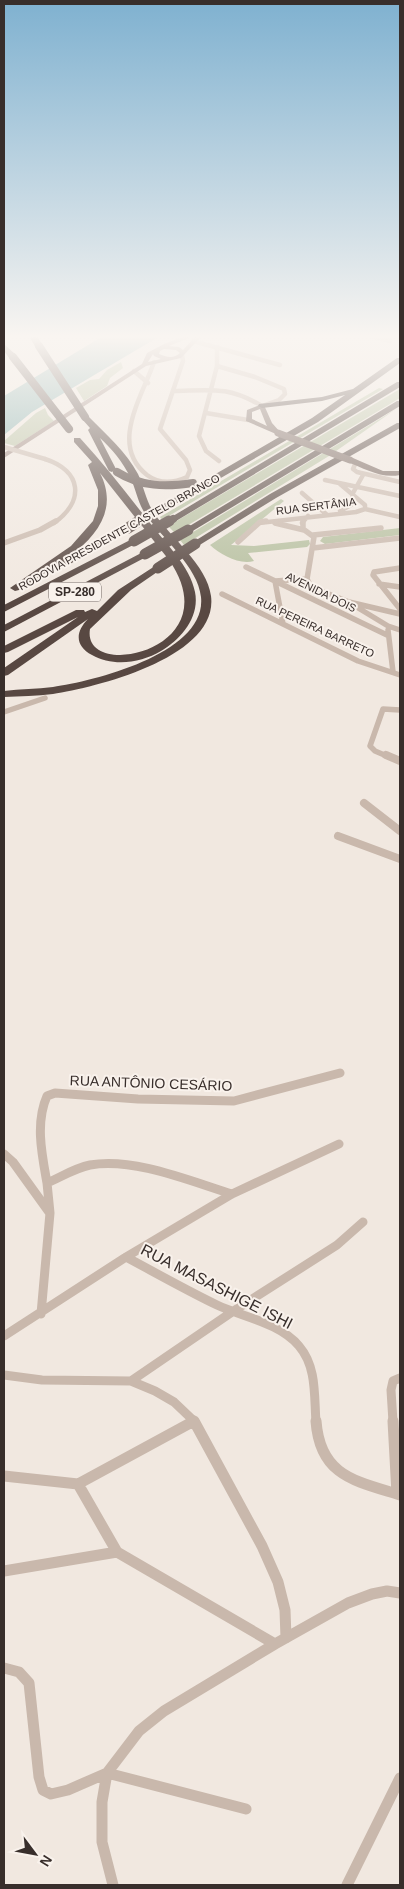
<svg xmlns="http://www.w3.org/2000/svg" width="404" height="1889" viewBox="0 0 404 1889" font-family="Arial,sans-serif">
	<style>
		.green { fill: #b7c0a0 }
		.water { fill: #81adac }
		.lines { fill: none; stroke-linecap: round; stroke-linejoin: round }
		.minor-far4 { stroke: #c9b8ac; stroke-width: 4.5 }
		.minor-far3 { stroke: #c9b8ac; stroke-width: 5.5 }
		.minor-far2 { stroke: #c9b8ac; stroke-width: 8 }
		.minor-far1 { stroke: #c9b8ac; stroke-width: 9 }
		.minor { stroke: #c9b8ac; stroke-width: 11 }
		.secondary { fill: #9d877e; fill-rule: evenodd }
		.primary { fill: #78655d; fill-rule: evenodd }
		.motorway { fill: #584842; fill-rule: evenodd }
		.minor-bridge { stroke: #c9b8ac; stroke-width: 4.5 }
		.primary-bridge { stroke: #78655d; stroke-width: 7 }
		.motorway-bridge-far1 { stroke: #584842; stroke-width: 8 }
		.motorway-bridge { stroke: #584842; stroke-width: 11 }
		.labels { text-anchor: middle; stroke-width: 4; stroke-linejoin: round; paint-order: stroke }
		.far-street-label { font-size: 11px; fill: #382e2b; stroke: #f9f2ec }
		.shield { fill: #f9f2ec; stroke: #726965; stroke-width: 1 }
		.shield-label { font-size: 12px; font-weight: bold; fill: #382e2b }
		.street-label { font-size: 14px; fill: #382e2b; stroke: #f9f2ec }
		.near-street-label { font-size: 16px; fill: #382e2b; stroke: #f9f2ec }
	</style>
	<rect width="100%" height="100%" fill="#f1e8e0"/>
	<path class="green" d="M121,362L123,368L110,378L107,386L84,401L76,388L90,380L99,379L107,370Z
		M379,388L383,389L162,520L160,517Z
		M400,389V398L175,533L168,526Z
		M45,408L48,415L54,421L15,446L4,443V441L36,413Z
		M396,409L329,456L184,545L180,540Z
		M281,499L284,501L231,545L254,546L309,540L310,544L307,547L248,553L254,561C239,565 221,555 210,545Z
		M400,528V535L325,544L320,541L323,537Z"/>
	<path class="water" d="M103,336H160L32,412L4,435V396Z"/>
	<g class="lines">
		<path class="minor-far4" d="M371,336L390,341
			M193,341L280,365
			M217,347V366L199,436L206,451L219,461
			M154,362C142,397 109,445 147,475C159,484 174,483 187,477L190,470L186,460L160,429L183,361L182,355
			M134,371L148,383
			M174,391C212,390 228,386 262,406L279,400L285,394L284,389L255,377L217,366
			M206,413L248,420
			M45,459C82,471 85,501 54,523
			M356,462L353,469L357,472L400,482
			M325,480L400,496
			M302,493L326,514
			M365,509L400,517
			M340,511L351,505L353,493L363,475
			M259,523L356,512L365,509V505L340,484
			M302,523L308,516"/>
		<path class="minor-far3" d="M303,521V529L314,537L307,579L311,587L349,602L400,614
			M275,523L304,530
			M313,535L381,528
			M238,542L260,522L266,521
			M4,543L40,530L56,521
			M313,548L400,538
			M246,567L387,635
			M400,568L374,572L373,575L400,609
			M379,584L400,587
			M222,594L358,661L400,675
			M355,606L388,626L400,630
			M283,624L275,581L307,579
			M388,630L393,672
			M4,712L45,698
			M389,757L375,751L370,746L383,709L400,710"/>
		<path class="minor-far2" d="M386,755L400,761
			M364,803L400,831
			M338,836L400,859"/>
		<path class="minor-far1" d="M4,1154L13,1162L49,1212
			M47,1183C42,1155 35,1123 47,1096L55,1093L138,1099L234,1101L340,1073
			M126,1257C156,1273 186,1290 217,1305C243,1317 280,1323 299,1346C317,1367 314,1396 316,1422
			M41,1314L50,1213L47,1183C61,1177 75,1168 90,1165C133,1157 190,1181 232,1194
			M4,1336L126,1257L232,1194L339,1144
			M4,1375L42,1380L131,1381L155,1391L174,1402L195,1422
			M131,1381L232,1312L337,1245L363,1222
			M192,1422L194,1421
			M393,1422L391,1390L393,1381L400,1378"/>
		<path class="minor" d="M194,1421L262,1546L278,1582L285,1610L286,1638
			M316,1421C320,1476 355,1481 400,1495
			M393,1421L397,1494
			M4,1476L78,1484L117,1552
			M78,1484L194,1421
			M4,1571L117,1552L275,1644
			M4,1668L19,1672L29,1683L39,1777L43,1790L51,1794L68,1790L107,1773L246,1809
			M113,1885L102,1842V1802L107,1773L139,1731L164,1711L275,1644L348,1603L372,1594L387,1591L400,1593
			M347,1885L400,1778"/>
		<path class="secondary" d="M185,336H194L169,346L179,347L183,350L196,336H202L181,358L146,366L4,458V453L142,364L147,353L164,344ZM164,349L176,350L180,353C174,359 166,357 159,354L160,351ZM153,354L154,356L161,359L148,362Z"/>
		<path class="primary" d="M260,405H264L272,423L280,432V434H276L246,421L247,410ZM260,409L266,424L267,426L252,419V412Z
			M347,458H353L383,471H400V475C381,479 364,468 347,462Z"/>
		<path class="motorway" d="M29,336H37L43,346L42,348H36Z
			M4,344L16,355V359H10L4,351Z
			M397,358H400V363L318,422L165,510H159L157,508L312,418L345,395L322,401L262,408L258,406L259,404L322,397L353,389Z
			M397,382H400V387L176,521L173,522L168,519Z
			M397,401H400V406L191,532L188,533L183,530Z
			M83,417H89C107,435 126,452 138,474C144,487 146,501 154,513C171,538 207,565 211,596C219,657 97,687 53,694C37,696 20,696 4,697V691C20,689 37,689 53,687C95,681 207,653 201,597C198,567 163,539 146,515C138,504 136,489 130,477C123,462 112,449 100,438L116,469L112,472L109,471L88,430L90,428L82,419Z
			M397,423H400V428L276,498L198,546L195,547L190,544L270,494Z
			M74,438H80C105,465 127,494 150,523C166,544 190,566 195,592C200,617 181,639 161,651C141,663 113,667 92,655C75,646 75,632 88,619L8,675L4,676V668L78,617L8,652L4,653V646L76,610H84L85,612L92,609L97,611L118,590L155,566H161L163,568L131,590L90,629C81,682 232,651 169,560L100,473C118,508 98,535 70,556L125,526H131V530L68,565L65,566L60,563L19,590L15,591L10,588L71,546L93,521L98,506V490L88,465L92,462L74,442Z
			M134,538L139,541L137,543L4,612V605Z
			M145,551L148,552V556L4,632V625Z"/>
		<path class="minor-bridge" d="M4,447L45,459"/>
		<path class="primary-bridge" d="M278,433L350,460"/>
		<path class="motorway-bridge-far1" d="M39,346L85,417
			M13,357L69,429
			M117,472C141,487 166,487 193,483
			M137,523L162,508
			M167,523L173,519"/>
		<path class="motorway-bridge" d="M128,528L139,521
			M134,541L169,521
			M145,554L188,530
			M158,568L195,544"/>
	</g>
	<linearGradient id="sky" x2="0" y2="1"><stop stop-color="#7fb1d0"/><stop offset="0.56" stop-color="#f9f5f1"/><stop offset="1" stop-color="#f9f5f1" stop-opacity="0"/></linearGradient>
	<rect width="404" height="601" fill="url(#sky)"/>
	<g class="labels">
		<g class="far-street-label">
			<text transform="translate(316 506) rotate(-7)" y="4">RUA SERTÂNIA</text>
			<text transform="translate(119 532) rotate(-29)" y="4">RODOVIA PRESIDENTE CASTELO BRANCO</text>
			<text transform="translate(321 592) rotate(26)" y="4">AVENIDA DOIS</text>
			<text transform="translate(315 627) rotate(25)" y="4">RUA PEREIRA BARRETO</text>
		</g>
		<rect class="shield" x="49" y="582.5" width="52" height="19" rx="4"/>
		<g class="shield-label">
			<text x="75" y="596">SP-280</text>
		</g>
		<g class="street-label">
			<text transform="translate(151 1083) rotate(2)" y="5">RUA ANTÔNIO CESÁRIO</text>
		</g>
		<g class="near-street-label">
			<text transform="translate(217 1286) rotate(27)" y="6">RUA MASASHIGE ISHI</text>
		</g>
	</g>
	<rect width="404" height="1889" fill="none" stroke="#382e2b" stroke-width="10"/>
	<g transform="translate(35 1854) rotate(122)" stroke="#f9f2ec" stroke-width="4" paint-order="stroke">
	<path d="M0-4L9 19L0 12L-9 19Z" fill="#382e2b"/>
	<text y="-8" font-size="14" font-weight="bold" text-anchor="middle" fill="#382e2b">N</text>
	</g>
</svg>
